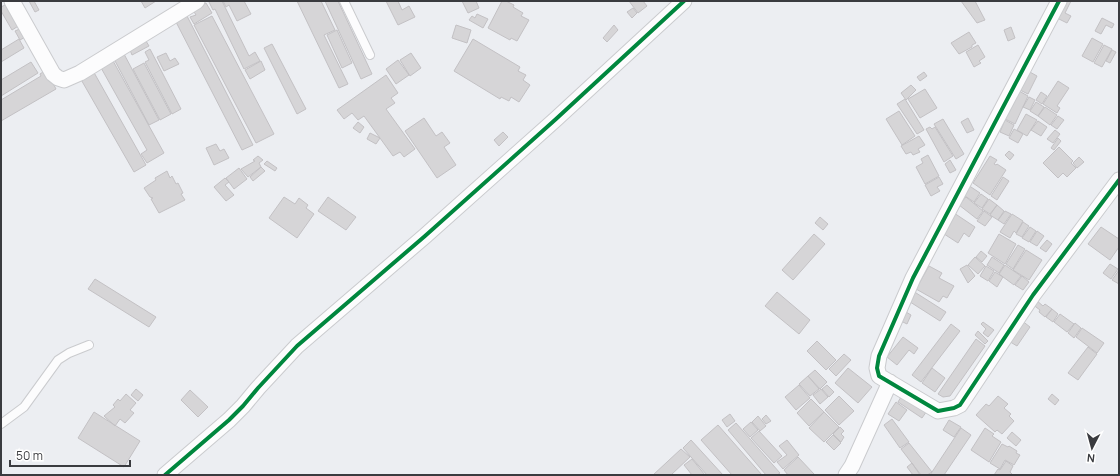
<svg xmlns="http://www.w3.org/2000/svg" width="1120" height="476" viewBox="0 0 1120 476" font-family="Manrope,sans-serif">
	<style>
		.building { fill: #d6d5d7; stroke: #c3c1c4 }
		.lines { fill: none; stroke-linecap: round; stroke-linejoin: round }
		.service-casing { stroke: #cacbce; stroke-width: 10 }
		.minor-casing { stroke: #cacbce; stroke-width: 17 }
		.service { stroke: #fcfcfd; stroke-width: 8 }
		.minor { stroke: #fcfcfd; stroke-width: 15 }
		.cycleway-casing { stroke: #fff; stroke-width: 6 }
		.cycleway { stroke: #00873e; stroke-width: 4 }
	</style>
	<rect width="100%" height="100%" fill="#eceef2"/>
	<path class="building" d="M29,1H34L39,10L35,12Z
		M141,1H156L145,8Z
		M210,1H222L249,56L255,52L260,61L244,69L215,9L213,10L209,2Z
		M223,1H244L251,14L237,21L229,5L226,7Z
		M297,1H321L335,30L324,35L348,84L339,88Z
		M325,1H338L372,74L361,79Z
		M386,1H398L402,10L409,6L415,17L398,25Z
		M462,1H476L479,8L468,13Z
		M502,1H506L514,5L513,7L523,13L521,16L529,20L517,41L511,38L510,40L488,28Z
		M629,1H643L647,6L638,13Z
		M961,1H975L985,20L977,23Z
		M1062,1H1071L1065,13L1071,16L1067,23L1053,16Z
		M206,3L212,13L194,24L190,17L196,15L193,10Z
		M7,4L20,25L12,30L1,11V7Z
		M633,8L637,13L632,18L627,12Z
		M477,14L488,19L483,28L469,20L472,16L475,18Z
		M187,16L253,145L242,150L176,22Z
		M212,16L274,134L256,143L194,25Z
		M1102,18L1114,24L1112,28L1106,25L1101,34L1095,31Z
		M456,25L471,30L467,43L452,38Z
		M614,25L618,30L607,42L603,38Z
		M1011,27L1015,38L1008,41L1004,30Z
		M22,28L27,36L20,40L15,31Z
		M337,30L352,63L342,68L327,35Z
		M969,32L976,43L972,45V47L959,54L951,43Z
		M1092,38L1103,44L1093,62L1082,56Z
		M19,39L24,48L1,62V50Z
		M473,39L520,67L518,71L526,75L523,80L530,85L519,102L511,97L509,101L501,97L500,99L454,71Z
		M146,41L149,46L132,55L130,50Z
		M272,44L306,109L297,114L264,48Z
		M978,45L985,57L979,61L981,63L974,67L966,52Z
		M1104,45L1112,49L1102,67L1094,63Z
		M150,49L181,109L172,114L145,62L149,60L145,52Z
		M1112,50L1116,52L1110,63L1106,61Z
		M166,53L170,61L175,58L179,64L164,71L157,57Z
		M411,53L421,68L410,76L400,60Z
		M124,54L159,120L149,125L114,59Z
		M112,59L164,153L147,163L141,154L147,150L100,66Z
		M398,60L409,75L396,84L386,69Z
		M261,61L265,70L250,79L245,70Z
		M31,62L38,73L1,96V80Z
		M144,63L171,114L160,120L133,69Z
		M92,69L146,165L134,172L79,76Z
		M46,70L56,89L1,121V100L41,76L40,74Z
		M1028,71L1037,76L1028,94L1018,89Z
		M924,72L927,76L920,81L917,77Z
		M386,75L398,93L391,98L395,103L386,109L415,149L404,157L400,152L393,156L364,116L358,120L352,113L344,119L337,110Z
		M1058,81L1069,88L1057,106L1060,108L1057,113L1043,104Z
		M911,85L916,90L906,100L901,93Z
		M925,89L937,108L920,118L908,99Z
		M1019,91L1028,96L1015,124L1005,119Z
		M1041,92L1047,96L1042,104L1036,100Z
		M1029,97L1035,100L1030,110L1023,107Z
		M905,99L924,130L917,134L897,104Z
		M1036,102L1044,107L1038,116L1030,111Z
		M1045,107L1057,115L1050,125L1038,116Z
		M899,111L915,136L902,145L886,119Z
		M1026,114L1037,120L1027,136L1017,130Z
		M1058,116L1064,120L1057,129L1051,125Z
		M424,118L436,136L442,132L450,143L444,147L456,165L437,178L405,131Z
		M968,118L974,130L967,133L961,122Z
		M943,119L964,154L956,159L934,124Z
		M1005,120L1014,125L1009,136L1000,132Z
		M1038,121L1047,127L1041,136L1031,130Z
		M358,122L364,127L360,133L353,128Z
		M930,127L932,129L935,127L953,156L944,162L926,129Z
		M1014,129L1023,134L1018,143L1009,138Z
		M1055,130L1060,134L1053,143L1047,139Z
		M503,132L508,137L499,146L494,140Z
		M370,133L380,138L376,144L367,139Z
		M919,136L925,145L918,149L920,152L913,155L911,152L906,154L901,146Z
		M1058,138L1061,141L1054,150L1051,148Z
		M216,144L220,151L224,149L229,158L214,165L206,148Z
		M1059,147L1073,161L1071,163L1076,168L1067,177L1063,173L1058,178L1043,163Z
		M1009,151L1014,155L1010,160L1005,155Z
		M928,155L939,176L925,184L916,167L923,163L921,159Z
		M258,156L263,160L259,163L261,167L248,177L241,169L255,161L253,160Z
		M990,156L997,160L994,164L996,165L997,164L1006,170L990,195L973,183Z
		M1079,157L1084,162L1077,168L1073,163Z
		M950,160L956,170L950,173L945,164Z
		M267,161L277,168L275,171L264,164Z
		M261,167L265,171L253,181L250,177Z
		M239,168L247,179L234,189L226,178Z
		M167,171L170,178L172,176L176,184L178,183L183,193L181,194L185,200L159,213L151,199L153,198L150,197L144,188L156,180L155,178Z
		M939,177L943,184L937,187L940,191L931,196L925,185Z
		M1003,177L1009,181L997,200L991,196Z
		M225,178L229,182L225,185L234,195L226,201L214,187Z
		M968,185L980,193L974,202L962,194Z
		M981,194L988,199L982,208L974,203Z
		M284,197L295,204L299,198L308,205L306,208L314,214L297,238L269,218Z
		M328,197L356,217L346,230L318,211Z
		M966,197L983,211L977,219L959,205Z
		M989,199L997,205L990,214L982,209Z
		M997,205L1004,211L998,220L990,215Z
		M984,211L992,217L985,226L977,221Z
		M1005,211L1011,214L1004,224L998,220Z
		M954,213L975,227L969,237L964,233L958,243L941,232Z
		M1012,214L1023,221L1016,233L1014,231L1010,238L1000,232Z
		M820,217L828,224L823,230L815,223Z
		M1023,222L1029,226L1022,237L1016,234Z
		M1030,227L1036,231L1029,242L1022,238Z
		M1101,227L1119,239V247L1110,260L1088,244Z
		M1037,231L1044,236L1037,246L1030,242Z
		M814,234L825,244L793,280L782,270Z
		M999,234L1016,244L1005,264L988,253Z
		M1047,240L1052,244L1046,252L1040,248Z
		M1018,245L1025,249L1013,269L1006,264Z
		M1026,250L1042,260L1029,280L1013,270Z
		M981,251L987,256L982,262L976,257Z
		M975,257L985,266L978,274L968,265Z
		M992,257L1004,265L999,273L987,265Z
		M1110,264L1118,269L1111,279L1103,273Z
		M967,265L975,276L968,283L960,269Z
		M1005,265L1021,276L1014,285L999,274Z
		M929,266L942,273L939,278L954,286L947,298L943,296L939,302L916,289Z
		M986,266L994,271L988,281L980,276Z
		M1119,270V284L1112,280Z
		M995,272L1003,277L997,287L989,281Z
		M1022,276L1029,282L1023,290L1015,285Z
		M95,279L156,317L149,327L88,289Z
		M913,291L946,312L940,321L907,300Z
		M777,292L810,320L799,334L765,306Z
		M1036,300L1043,306L1045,304L1052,309L1045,317L1039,312L1040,310L1032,304Z
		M1052,309L1058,314L1053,322L1046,317Z
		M906,312L911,315L907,324L901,321Z
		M1060,314L1074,324L1067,332L1054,322Z
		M1021,320L1030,327L1017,346L1007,340Z
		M983,322L994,330L988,337L983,333L986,329L981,324Z
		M1075,323L1081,328L1074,338L1068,333Z
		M951,324L960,331L921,382L912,375Z
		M1082,328L1104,343L1097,353L1076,337Z
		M978,331L988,341L985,344L975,335Z
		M903,337L918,348L914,354L909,350L897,365L887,357Z
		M976,339L985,346L950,396L943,397L938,394Z
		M817,341L836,360L826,370L807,351Z
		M1088,347L1097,354L1078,380L1068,373Z
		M844,354L851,360L836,376L829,369Z
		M848,368L872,387L858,403L835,383Z
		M932,368L945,378L935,392L922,383Z
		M815,370L827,382L820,389L808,376Z
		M808,376L819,389L810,396L799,384Z
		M799,385L810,398L796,410L785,397Z
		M827,385L834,392L829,397L822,389Z
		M136,389L143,395L138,401L131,395Z
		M821,389L828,397L820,404L813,395Z
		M190,390L208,407L198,417L181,400Z
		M904,392L929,408L922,418L898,402Z
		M126,394L136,403L130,410L134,413L125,423L120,419L115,426L104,416L115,407L113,405L118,399L120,401Z
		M1052,394L1059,400L1055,405L1048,399Z
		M839,396L854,411L839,425L825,410Z
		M998,396L1008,404L1004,408L1011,414L1009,416L1014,421L1002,434L997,430L995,432L976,415L986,404L989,406Z
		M811,399L824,412L809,426L797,413Z
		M896,402L907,410L899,421L888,414Z
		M94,412L140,441L124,467L78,438Z
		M824,412L839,427L824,442L809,428Z
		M730,414L735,421L727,427L722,420Z
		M766,415L771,421L766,424L762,419Z
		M758,416L766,426L760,431L752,422Z
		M892,419L909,442L900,448L884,425Z
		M949,420L961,427L954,437L943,430Z
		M751,422L758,430L750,437L743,429Z
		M736,423L780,473L777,475H766L728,430Z
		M718,425L762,475H732L701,440Z
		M840,427L844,431L841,434L844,437L841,442L833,434Z
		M961,428L971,435L944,475H930Z
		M985,428L994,434L992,436L1001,442L989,462L971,450Z
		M759,431L782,456L774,463L751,438Z
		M1012,432L1021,440L1016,446L1007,438Z
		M833,435L841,443L834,450L826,442Z
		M691,440L723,475H707L683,448Z
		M787,440L799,455L783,469L777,462L787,455L779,446Z
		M909,443L932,472L927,475H921L901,449Z
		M1002,444L1008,447L1009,446L1017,451L1016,453L1020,455L1014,465L1005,460L1000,469L990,463Z
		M681,449L690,457L671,475H653Z
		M798,457L814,474L813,475H788L784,470Z
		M692,459L705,475H692L684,465Z
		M1006,461L1013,466L1010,472L1013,475H994L998,469L1000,470Z
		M912,463L920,475H913L907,467Z"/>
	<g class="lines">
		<defs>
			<path id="service" d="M344,1L370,55
				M1,424L24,407L58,360L69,353L89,345"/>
			<path id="minor" d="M12,1L53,74L58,78L64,80L80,73L197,1
				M1059,1L913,278L879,356L877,368L879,376L938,411L954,408L960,405L1033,295L1119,180
				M165,475L229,420L243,406L258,388L297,346L425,236L556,119L684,1
				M846,475L852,466L890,382"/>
		</defs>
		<use href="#service" class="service-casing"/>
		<use href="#minor" class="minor-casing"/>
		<use href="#service" class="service"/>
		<use href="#minor" class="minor"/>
		<defs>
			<path id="cycleway" d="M1059,1L913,278L879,356L877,368L879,376L938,411L954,408L960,405L1033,295L1119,180
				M165,475L229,420L243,406L258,388L297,346L425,236L556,119L684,1"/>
		</defs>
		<use href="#cycleway" class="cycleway-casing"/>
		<use href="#cycleway" class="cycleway"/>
	</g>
	<rect width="1120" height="476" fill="none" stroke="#3a3b3f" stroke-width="4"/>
	<g transform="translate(1092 448) rotate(186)" stroke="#ffffff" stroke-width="3" paint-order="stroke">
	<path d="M0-3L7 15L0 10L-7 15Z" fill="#3a3b3f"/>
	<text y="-6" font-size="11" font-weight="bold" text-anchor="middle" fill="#3a3b3f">N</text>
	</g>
	<path d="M10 460v6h120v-6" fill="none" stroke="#3a3b3f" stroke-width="2"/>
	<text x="16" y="460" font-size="12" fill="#3a3b3f" stroke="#ffffff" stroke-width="3" paint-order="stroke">50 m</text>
</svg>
